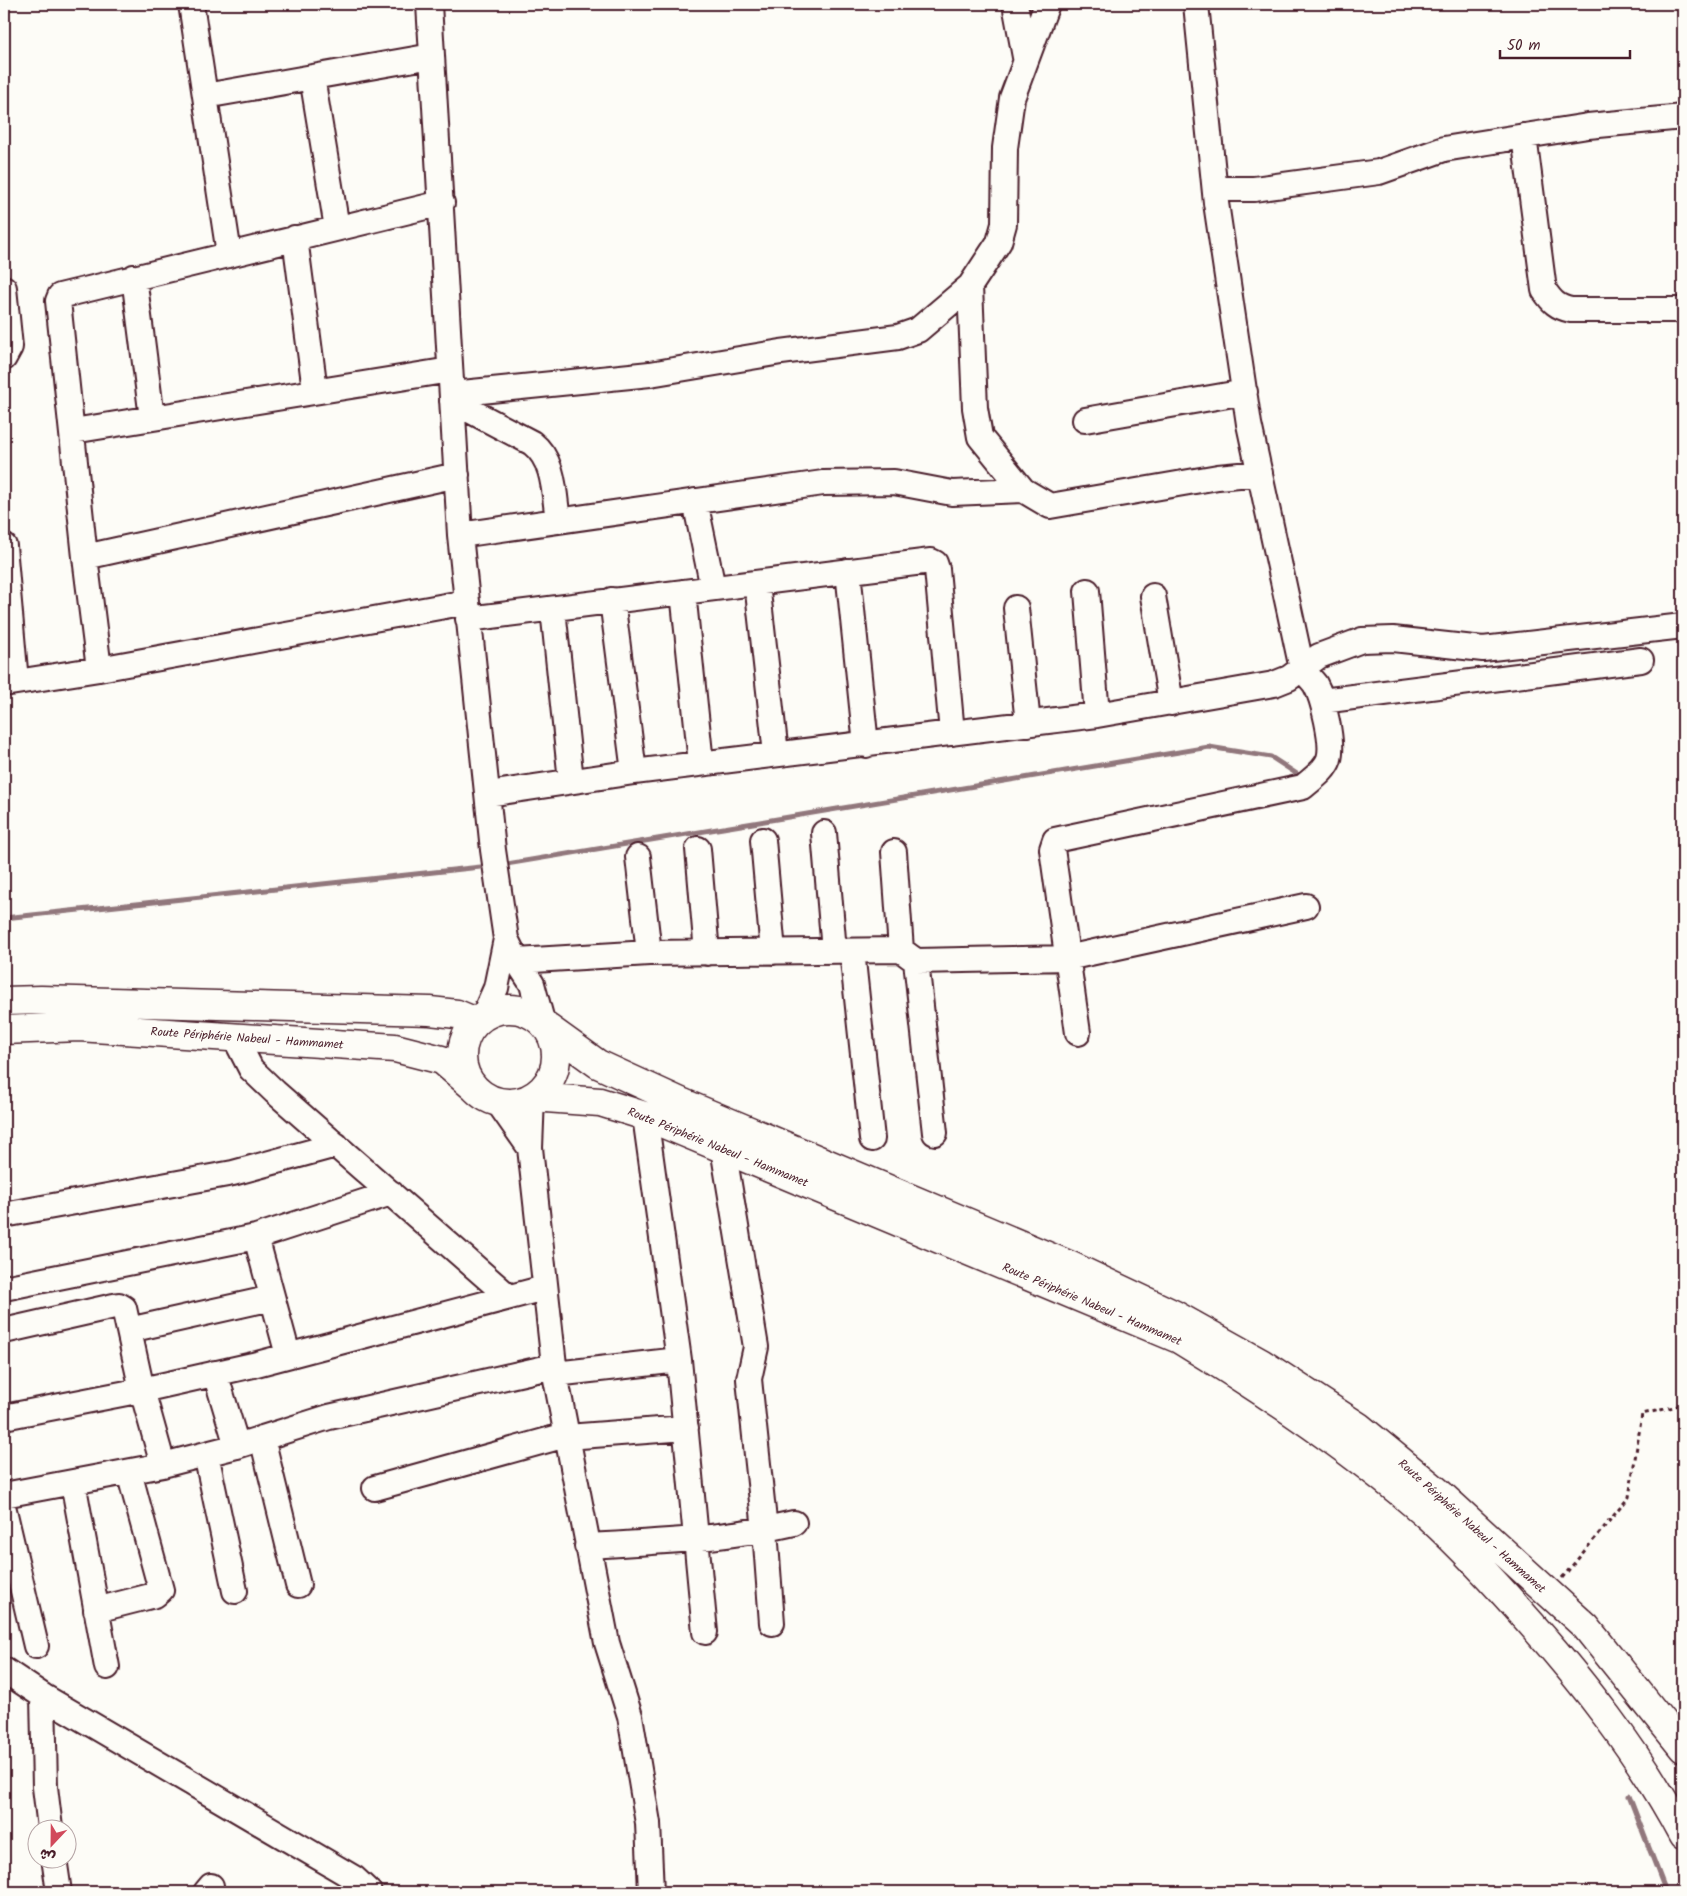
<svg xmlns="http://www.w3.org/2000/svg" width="1687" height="1896" viewBox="0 0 1687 1896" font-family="Kalam,'Playpen Sans Arabic',sans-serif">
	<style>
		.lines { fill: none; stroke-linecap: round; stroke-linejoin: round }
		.stream { stroke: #91777b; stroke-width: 5 }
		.minor-casing { stroke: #4a1f2b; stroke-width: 28 }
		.highway-casing { stroke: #4a1f2b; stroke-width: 31 }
		.path { stroke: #4a1f2b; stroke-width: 3; stroke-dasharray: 4 4; stroke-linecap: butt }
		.minor { stroke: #fdfcf7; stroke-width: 24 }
		.highway { stroke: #fdfcf7; stroke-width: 28 }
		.labels { text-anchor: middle; stroke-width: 4; stroke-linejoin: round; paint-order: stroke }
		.street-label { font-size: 12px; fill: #4a1f2b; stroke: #fdfcf7 }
	</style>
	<rect width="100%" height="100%" fill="#fdfcf7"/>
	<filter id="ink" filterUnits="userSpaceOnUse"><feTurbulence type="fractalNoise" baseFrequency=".02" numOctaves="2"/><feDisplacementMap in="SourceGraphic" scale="10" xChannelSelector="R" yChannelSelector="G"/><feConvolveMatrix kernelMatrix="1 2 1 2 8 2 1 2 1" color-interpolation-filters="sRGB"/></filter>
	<g filter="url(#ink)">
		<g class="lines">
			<path class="stream" d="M501,865L1209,747L1271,757L1297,774
				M4,918L490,866
				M1629,1796L1666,1892"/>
			<defs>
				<path id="minor" d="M191,4L229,254
					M429,4L460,535L493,850L506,939L517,961L532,984L542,1021
					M1015,4L1025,57
					M312,77L337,228
					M205,96L432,56
					M1524,136L1544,290C1552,302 1557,307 1571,310H1683
					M1216,189H1254L1379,172L1444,149L1588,126L1683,117
					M295,238L315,390
					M134,277L152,418
					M970,286L975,408L980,437L1023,490
					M4,288L10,347L4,358
					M452,394L650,374L781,352L898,337L918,330L970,286L999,242L1004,224L1005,148L1012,98L1047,4
					M452,401L532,443C555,461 554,493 558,521
					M1085,420L1245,392
					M73,431L450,370
					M695,501L713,588
					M460,535L823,483L894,482L952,493L1023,490L1050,506L1218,477L1260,473
					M4,546L16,682
					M85,557L457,475
					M848,571L866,745
					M757,583L776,754
					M1087,591L1097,715
					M683,592L701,763
					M1153,596L1171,703
					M612,600L634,772
					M1016,608L1028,724
					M553,609L571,781
					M468,619L931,561L935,563L937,569L952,733
					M99,669L85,557L58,301L60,296L442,203
					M4,684L99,669L467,602
					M1322,701L1641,660
					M488,794L634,772L1097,715L1274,684L1289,678L1319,656L1362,640L1393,639L1483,649L1683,626
					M824,833L834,951
					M763,840L773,952
					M698,849L707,953
					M894,852L901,950
					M638,857L649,953
					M852,951L872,1139
					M517,961L649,953L901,950L916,961L1067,958L1306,906
					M916,961L935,1133
					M484,1015L496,988L506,939
					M1078,1033L1052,849L1055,840L1303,787C1312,779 1325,771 1329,759C1334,743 1323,698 1315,684C1311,679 1306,674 1302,669L1249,424L1216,203L1196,4
					M234,1036L251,1069L275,1092L509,1297
					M532,1097L530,1148L555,1374L607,1643L630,1716L648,1823L651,1892
					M497,1101L530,1148
					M645,1116L679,1360L705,1632
					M723,1148L756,1347L749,1379L750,1389L765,1530L772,1623
					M4,1215L233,1173L336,1145
					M256,1237L288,1355
					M4,1288L256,1237L391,1193
					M129,1330L272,1298
					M4,1331L114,1306L119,1305L124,1308L142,1390L163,1465
					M215,1373L237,1446
					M555,1374L679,1360
					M4,1417L142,1390L253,1365L544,1288
					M567,1437L686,1428
					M262,1438L298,1585
					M206,1454L235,1591
					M73,1482L107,1667
					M375,1488L566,1435
					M4,1495L163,1465L237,1446L329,1417L554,1366
					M4,1510L36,1646
					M587,1546C657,1542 726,1539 794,1523
					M96,1610L155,1595L161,1590L129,1472
					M4,1670L43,1696L354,1878L369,1892
					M43,1696L45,1787L50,1828
					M54,1858L59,1892
					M206,1892L211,1886"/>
				<path id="highway" d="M4,1001L41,1000L430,1011L457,1014L476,1022
					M462 1056a47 47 0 1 1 94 0a47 47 0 1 1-94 0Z
					M548,1028L598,1064L683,1103L1071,1266L1175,1315L1261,1363L1359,1427L1437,1491L1586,1627L1683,1748
					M4,1030L79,1027L395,1048L442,1060L478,1091
					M532,1097L600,1102L645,1116L1179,1339C1261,1389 1341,1442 1414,1504C1452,1536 1486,1573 1518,1609C1580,1678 1639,1752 1683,1835"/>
			</defs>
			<use href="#minor" class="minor-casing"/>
			<use href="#highway" class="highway-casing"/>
			<path class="path" d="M1562,1578L1629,1497L1642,1414L1683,1405"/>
			<use href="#minor" class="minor"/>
			<use href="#highway" class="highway"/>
		</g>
	</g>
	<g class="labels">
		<g class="street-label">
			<text transform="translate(247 1038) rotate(4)" y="4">Route Périphérie Nabeul - Hammamet</text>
			<text transform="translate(718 1147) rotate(22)" y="4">Route Périphérie Nabeul - Hammamet</text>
			<text transform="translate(1092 1304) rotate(23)" y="4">Route Périphérie Nabeul - Hammamet</text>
			<text transform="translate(1472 1526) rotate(42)" y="4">Route Périphérie Nabeul - Hammamet</text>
		</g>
	</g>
	<rect width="1687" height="1896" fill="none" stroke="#fdfcf7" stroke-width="20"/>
	<rect x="10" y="10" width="1667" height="1876" fill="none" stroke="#4a1f2b" stroke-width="2" filter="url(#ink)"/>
	<g transform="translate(52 1844) rotate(202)"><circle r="24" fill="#fdfcf7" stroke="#b5a4a5"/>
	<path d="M0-4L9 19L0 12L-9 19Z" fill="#d1495b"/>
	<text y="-8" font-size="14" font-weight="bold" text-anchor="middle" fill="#4a1f2b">ش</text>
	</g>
	<path d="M1500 50v8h130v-8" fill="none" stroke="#4a1f2b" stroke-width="2.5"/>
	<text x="1507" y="50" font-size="15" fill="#4a1f2b" stroke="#fdfcf7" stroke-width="4" paint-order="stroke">50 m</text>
</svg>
